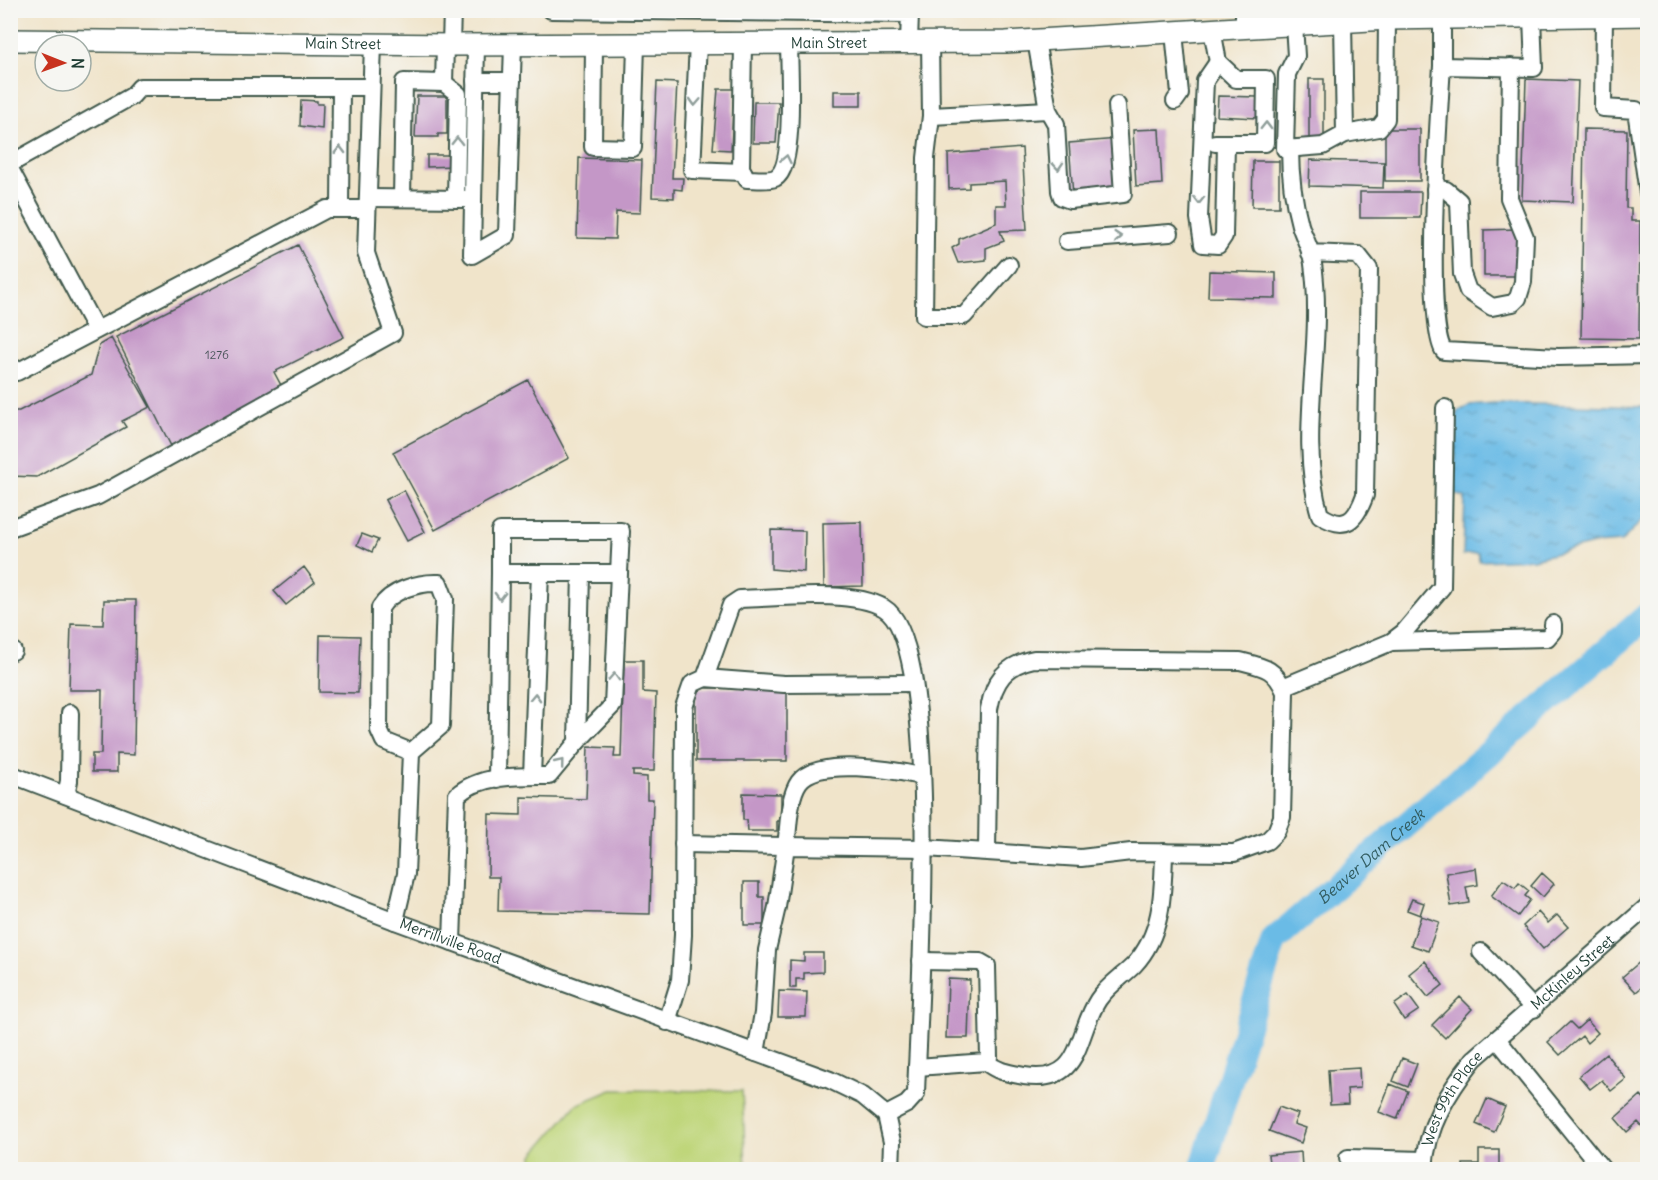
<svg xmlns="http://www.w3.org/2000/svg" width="1658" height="1180" viewBox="0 0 1658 1180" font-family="Delius,sans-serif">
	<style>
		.pitch { fill: #bfd67a; stroke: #6f8a57; stroke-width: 1.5 }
		.water { fill: url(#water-ripples); stroke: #457c8d; stroke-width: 1.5 }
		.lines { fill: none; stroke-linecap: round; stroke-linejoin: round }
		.river { stroke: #6bbbe6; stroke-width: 26 }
		.building { fill: #c497c7 }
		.minor-casing { stroke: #3e564a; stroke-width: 20 }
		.major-casing { stroke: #3e564a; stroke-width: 24 }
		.minor { stroke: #fff; stroke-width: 16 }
		.major { stroke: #fff; stroke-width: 21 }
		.oneway { stroke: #8f9e9a }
		.labels { text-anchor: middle; stroke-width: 4.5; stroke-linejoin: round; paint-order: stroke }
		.number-label { font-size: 12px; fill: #485459 }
		.street-label { font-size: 15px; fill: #1f3d34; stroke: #f6f6f2 }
		.water-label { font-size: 16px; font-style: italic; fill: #325c60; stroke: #f6f6f2 }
	</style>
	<defs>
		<pattern id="water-ripples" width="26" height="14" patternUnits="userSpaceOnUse" patternTransform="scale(1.5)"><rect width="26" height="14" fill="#6bbbe6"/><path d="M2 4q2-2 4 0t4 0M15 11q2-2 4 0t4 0" fill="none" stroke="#5799bb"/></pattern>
	</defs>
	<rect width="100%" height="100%" fill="#f6f6f2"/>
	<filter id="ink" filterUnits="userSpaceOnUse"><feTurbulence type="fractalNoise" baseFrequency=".0167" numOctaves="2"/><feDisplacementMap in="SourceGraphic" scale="12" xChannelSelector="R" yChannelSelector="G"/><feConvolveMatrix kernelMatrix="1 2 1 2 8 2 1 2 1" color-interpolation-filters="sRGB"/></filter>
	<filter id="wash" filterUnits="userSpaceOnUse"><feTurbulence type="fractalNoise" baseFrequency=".008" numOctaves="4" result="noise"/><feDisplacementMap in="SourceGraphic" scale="24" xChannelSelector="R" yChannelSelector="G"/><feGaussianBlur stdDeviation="1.35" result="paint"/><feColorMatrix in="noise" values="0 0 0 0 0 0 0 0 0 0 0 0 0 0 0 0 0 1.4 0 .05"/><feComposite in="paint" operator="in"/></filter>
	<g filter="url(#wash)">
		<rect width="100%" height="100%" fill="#f0e4ca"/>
		<path class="pitch" d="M612,1090L742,1091L746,1169H533V1155L576,1105Z"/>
		<path class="water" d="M1494,403L1647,407V515L1621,542L1594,544L1533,559L1479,561L1478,553L1463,555L1465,497L1455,494L1453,489L1457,411L1469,405Z"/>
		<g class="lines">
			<path class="river" id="s1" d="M1202,1170L1274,940L1648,615"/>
		</g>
		<g id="blocks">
			<path class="building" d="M1309,79H1324V142H1309Z
				M1526,79L1578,81L1573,202L1522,200Z
				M657,82L677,83L672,178H683L682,190L674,189V198L652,197Z
				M718,89H734L731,150L713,149Z
				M834,91H861V106H834Z
				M417,96H447V134H438V137H415Z
				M1218,96L1257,97V118L1217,116Z
				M301,100L317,101V104H323L322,129L300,126Z
				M754,102H779L776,143H753Z
				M1159,129L1162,184L1136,186L1133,130Z
				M1385,129H1420V181H1385Z
				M1584,129L1627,130L1626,208H1631V221H1640L1639,339L1581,338Z
				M1118,139L1122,192L1073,196L1069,143Z
				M1022,148L1027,230L1000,231L1004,241L986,248V260L958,263L952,248L959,244V239L996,223V205H1006L1005,181L969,183V188L949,189L948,154Z
				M427,155H454V166L427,167Z
				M579,158L642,160L640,213L616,212L615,239L577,238Z
				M1310,160L1384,162L1383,188L1309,186Z
				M1253,161H1279V207H1252Z
				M1360,192H1421L1420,218H1360Z
				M1518,229V276H1484V230Z
				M298,245L344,337L274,372L283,389L171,446L116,337Z
				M1209,271L1276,273V298L1208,297Z
				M111,338L150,407L122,421L126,427L37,477L10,476V411H19L91,375L99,345Z
				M528,380L569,458L435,530L393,452Z
				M404,490L425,532L407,541L385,500Z
				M862,522L863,586L824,587L823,523Z
				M771,530L805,531L804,572L771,569Z
				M362,534L378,540L372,552L357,545Z
				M304,567L315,582L286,605L274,591Z
				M104,600H136L134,755L117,754V772H92V754H101L102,690H69L71,624L103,625Z
				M320,635L360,636L358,693L319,692Z
				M624,660H643V692L656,693L654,771H633V776L647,777V799H653L650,914L498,911L499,877H488L489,814L521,815V797L586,799L588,747L615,748L614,757H621Z
				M696,688H787V761H696Z
				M743,793L781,794V821H777V831H748L747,820H743Z
				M1476,868L1478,885L1466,887L1469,903L1451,906L1446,873Z
				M1542,873L1554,884L1543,897L1531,886Z
				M1503,880L1515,888L1519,883L1529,891L1525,896L1530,900L1518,916L1491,896Z
				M744,882H759V897H764V925H744Z
				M1412,899L1424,903L1420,915L1407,910Z
				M1538,912L1548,923L1557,915L1568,927L1543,949L1523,926Z
				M1421,916L1439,922L1428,951L1411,945Z
				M804,953H823V972L804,973V979H796V988H790V960L804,961Z
				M1648,955V982L1636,992L1622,977Z
				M1425,961L1443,985L1428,997L1409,974Z
				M948,979L970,980L968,1038H946Z
				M779,991L807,992L806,1017H778Z
				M1408,995L1419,1010L1404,1020L1394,1005Z
				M1460,997L1472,1009L1445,1038L1432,1025Z
				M1587,1020L1598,1033L1587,1043L1582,1036L1560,1055L1548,1042L1570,1022L1577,1029Z
				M1606,1054L1626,1079L1611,1091L1602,1080L1590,1089L1579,1076Z
				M1402,1058L1417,1064L1408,1087L1393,1081Z
				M1359,1068L1360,1088L1347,1089L1348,1104L1330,1105L1328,1070Z
				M1390,1084L1408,1091L1397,1119L1379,1112Z
				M1641,1095L1648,1103V1133L1638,1122L1627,1132L1615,1118Z
				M1487,1099L1505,1107L1494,1132L1476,1124Z
				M1279,1107L1298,1114L1294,1124L1306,1128L1301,1143L1269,1131Z
				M1479,1150H1499V1170H1463V1164H1479Z
				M1301,1152L1302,1168L1270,1170L1268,1155Z"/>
		</g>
	</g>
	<g filter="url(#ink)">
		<use href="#blocks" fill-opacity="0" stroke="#3e564a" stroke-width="1.5"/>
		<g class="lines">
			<defs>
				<g id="minor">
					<path d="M551,10L910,14L909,41"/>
					<path d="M1604,15L1603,108L1636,110L1648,193"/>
					<path d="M1442,18V66L1534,68L1532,17"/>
					<path d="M1343,22L1345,134"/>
					<path d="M1294,24L1296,56L1287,74L1285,149L1323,146L1345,134L1379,128L1386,119L1387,19"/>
					<path d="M1244,27V10"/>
					<path d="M1212,29L1218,62L1236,79H1266L1265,143H1215"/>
					<path d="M1174,32L1180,94L1175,101"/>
					<path d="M1036,40L1048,110L1056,124L1060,191L1062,197L1070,200L1123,194L1117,105"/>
					<path d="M930,41L931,116L1048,110"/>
					<path d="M594,43L593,147L633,148L636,44"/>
					<path d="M698,43L692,170L743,172"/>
					<path d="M743,43L741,168L747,179C755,179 767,181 775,178C796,168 789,66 789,42"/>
					<path d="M476,44L472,255L507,235L513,44"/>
					<path d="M451,45L452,10"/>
					<path d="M1218,62L1205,81L1199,218L1203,244L1218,245L1224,236L1226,143"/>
					<path d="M1442,66C1439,111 1424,324 1444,351L1558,357L1648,355"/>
					<path d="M475,81H512"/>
					<path d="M444,83L458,94L456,199"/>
					<path d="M931,116L926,158L924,316H964L1009,265"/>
					<path d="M1290,148C1290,175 1293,200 1300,225C1304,238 1312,251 1313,264C1325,347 1296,434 1320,515C1346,532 1356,520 1365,495L1369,269L1358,255L1310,253"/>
					<path d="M10,164L132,96L140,87H371"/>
					<path d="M10,169L96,330"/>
					<path d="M1435,189L1446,190L1459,201L1462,274L1468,291L1492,307L1513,303L1518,298L1523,282L1525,237L1509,198L1511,67"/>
					<path d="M368,198L466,199"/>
					<path d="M402,198L404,82L444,83L445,45"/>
					<path d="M340,209L341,87"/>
					<path d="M1067,241L1170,233"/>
					<path d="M10,372H17L327,209H367"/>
					<path d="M10,528L98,496L393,333L366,253L373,44"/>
					<path d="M500,573V531H621L619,573"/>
					<path d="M1391,642L1547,638L1553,631V624"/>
					<path d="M10,651H13"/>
					<path d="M705,678L784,684L913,683"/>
					<path d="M1283,687L1391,642L1404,632L1442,587L1445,408"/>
					<path d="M577,742L613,705L619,573H581"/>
					<path id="s2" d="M10,774L395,921L830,1080L863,1096L886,1115"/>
					<path d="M532,776L540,573"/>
					<path d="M66,795L69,781L70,713"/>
					<path d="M683,844L786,846C789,827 788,798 799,782C817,757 894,770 921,776"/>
					<path d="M395,921L406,874L411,752L441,726L445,599L439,583C419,582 391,590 380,608L379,730L384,741L411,752"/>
					<path d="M452,942L457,795C481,774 519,776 549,776L577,742L581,573H500L497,779"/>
					<path d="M1481,952L1534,1009"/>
					<path d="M667,1022L680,980L683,935L684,707L692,684L705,678L731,605L740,599C779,598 852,589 884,608C945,644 918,1018 916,1094L907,1104L886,1115"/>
					<path d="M1497,1039L1603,1170"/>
					<path d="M756,1053L763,1013L767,950L777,907L786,846L925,848L1081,858L1131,852L1234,853L1267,841L1276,832L1282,817L1285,692C1275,668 1264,667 1240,661L1034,659C1005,665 994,681 989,709L987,851"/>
					<path d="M986,1062C998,1072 1008,1073 1024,1076C1083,1085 1075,1036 1098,1000C1107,986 1122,977 1134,965C1163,934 1163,892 1164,852"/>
					<path d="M917,1067L986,1062L989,1057L987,966L980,962L921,961"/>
					<path d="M886,1115L892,1142L891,1170"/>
					<path d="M1348,1158L1424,1160"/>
					<path id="s3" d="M1424,1170C1426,1127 1448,1092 1474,1059L1648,906"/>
				</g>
				<g id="major">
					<path id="s4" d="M10,40L451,45L1006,42L1387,19L1648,15"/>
				</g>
			</defs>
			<use href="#minor" class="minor-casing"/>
			<use href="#major" class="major-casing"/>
			<use href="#minor" class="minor"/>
			<use href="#major" class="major"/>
		</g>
		<defs><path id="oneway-chevron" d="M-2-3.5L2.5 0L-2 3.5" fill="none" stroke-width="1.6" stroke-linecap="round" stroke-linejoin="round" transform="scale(1.5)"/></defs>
		<g class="oneway">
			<use href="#oneway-chevron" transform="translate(695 102) rotate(93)"/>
			<use href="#oneway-chevron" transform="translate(1266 126) rotate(-89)"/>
			<use href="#oneway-chevron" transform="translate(457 141) rotate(-89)"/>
			<use href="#oneway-chevron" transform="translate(340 150) rotate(-89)"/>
			<use href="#oneway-chevron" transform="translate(786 159) rotate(-78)"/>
			<use href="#oneway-chevron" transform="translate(1058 166) rotate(86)"/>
			<use href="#oneway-chevron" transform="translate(1199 200) rotate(91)"/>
			<use href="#oneway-chevron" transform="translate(1118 237) rotate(-4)"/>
			<use href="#oneway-chevron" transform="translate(500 596) rotate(91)"/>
			<use href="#oneway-chevron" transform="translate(614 677) rotate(-87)"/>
			<use href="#oneway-chevron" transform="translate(535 697) rotate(-88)"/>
			<use href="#oneway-chevron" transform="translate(560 763) rotate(-51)"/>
		</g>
	</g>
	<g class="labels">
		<g class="number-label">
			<text x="217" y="359">1276</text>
		</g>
		<g class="street-label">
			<text dy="5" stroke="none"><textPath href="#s4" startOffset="819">Main Street</textPath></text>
			<text dy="5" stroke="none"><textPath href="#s4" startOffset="333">Main Street</textPath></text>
			<text dy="5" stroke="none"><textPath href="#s2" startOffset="471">Merrillville Road</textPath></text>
			<text dy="5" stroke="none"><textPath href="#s3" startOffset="255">McKinley Street</textPath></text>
			<text dy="5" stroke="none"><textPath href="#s3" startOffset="78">West 99th Place</textPath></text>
		</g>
		<g class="water-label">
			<text dy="6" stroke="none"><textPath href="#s1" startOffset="369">Beaver Dam Creek</textPath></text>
		</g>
	</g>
	<rect width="1658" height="1180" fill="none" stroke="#f6f6f2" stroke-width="36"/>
	<g transform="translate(63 63) rotate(91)"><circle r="28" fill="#f6f6f2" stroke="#a0aca6" stroke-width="1.5"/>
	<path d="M0-4.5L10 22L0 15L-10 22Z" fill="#c8321e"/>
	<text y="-9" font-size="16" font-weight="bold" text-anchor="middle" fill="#1f3d34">N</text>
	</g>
</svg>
